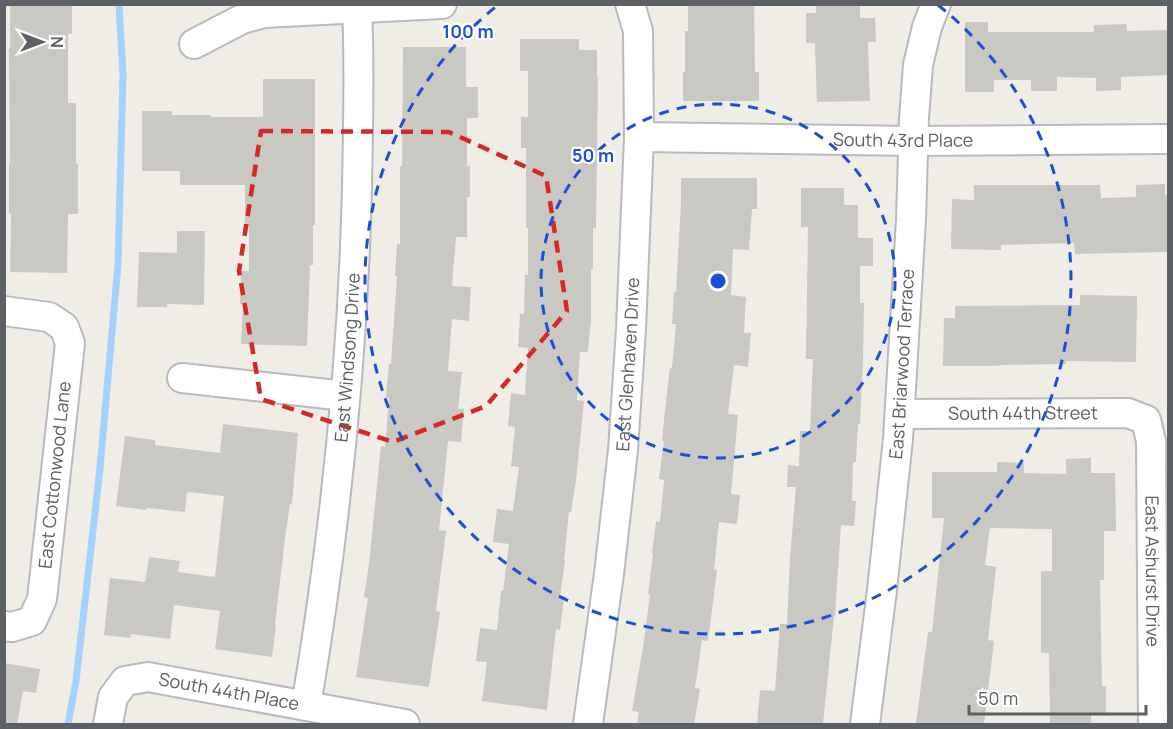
<svg xmlns="http://www.w3.org/2000/svg" width="1173" height="729" viewBox="0 0 1173 729" font-family="Manrope,sans-serif">
	<style>
		.lines { fill: none; stroke-linecap: round; stroke-linejoin: round }
		.stream { stroke: #a7d1fd; stroke-width: 7 }
		.building { fill: #cac8c2 }
		.minor-casing { stroke: #b7babe; stroke-width: 32 }
		.minor { stroke: #fff; stroke-width: 28 }
		.marked { fill: none; stroke: #d62828; stroke-width: 4.5; stroke-dasharray: 12 8; stroke-linejoin: round }
		.ring { fill: none; stroke: #1d4ed8; stroke-width: 3; stroke-dasharray: 10 8 }
		.labels { text-anchor: middle; stroke-width: 4.5; stroke-linejoin: round; paint-order: stroke }
		.street-label { font-size: 18px; fill: #5d6065; stroke: #fff }
		.centre { fill: #1d4ed8; stroke: #fff; stroke-width: 3 }
		.ring-label { font-size: 18px; text-anchor: middle; font-weight: bold; fill: #1d4ed8; stroke: #fff; stroke-width: 4.5; stroke-linejoin: round; paint-order: stroke }
	</style>
	<rect width="100%" height="100%" fill="#efede5"/>
	<g class="lines">
		<path class="stream" d="M68,724L76,681L100,468L118,264L123,75L119,4"/>
	</g>
	<path class="building" d="M10,4H72V34H68V103H76V164H78V214H68L67,273L10,272L11,214H9V164H10L9,48H10Z
		M688,4H754L755,72H759V101H683V72H685V31H688Z
		M816,4H860V18H875L876,42H868L870,101L817,102L815,43H806V13H816Z
		M965,22H988V32H1094V25L1126,24L1127,31L1168,30V75L1121,77V90L1096,91V78L1057,77V91H1031V80H994V92H965Z
		M520,39H579V50H597V78H598L596,228H593V269H591V319L588,352H580L577,400L584,401L576,480L571,512H569L564,560L565,561L560,597L564,598L560,630L556,629L547,710L482,701L487,662L476,661L480,628L497,630L501,591H503L509,544L493,542L497,509L513,511L519,467L511,466L515,427L508,426L511,393L525,395L528,348L518,347L520,314H524L525,275H528V228H526V148H521V117H528V71H520Z
		M403,47H466V87H478V118H467V166H470V197H467V237H456L452,286L471,287L469,321L452,319L448,371L462,372L458,409H464L461,442L448,441L439,530L446,531L436,611L440,612L429,687L356,677L368,598L364,597L369,564L381,446L385,447L389,398L386,397L389,364H391L397,276H395L397,244H400V166H402Z
		M263,79H315V225H313V265H310L307,346L241,344L243,304H240L241,271H249V225H245V185H180V171H142V111H172V115H211V117H263Z
		M681,178H757V209H752L749,250L733,249L731,295L746,297L744,333H751L748,367L734,365L728,414L738,415L731,494L740,495L737,524L719,522L714,570H717L708,641L702,640L695,688L700,689L694,724H637L639,712L632,711L644,641L650,594H648L653,554L652,553L656,521L660,522L664,480L659,479L664,441H662L666,400L670,368H672L676,324H672L674,292H676L681,203Z
		M1165,184V195H1168V252L1075,254L1074,243L1001,245V250L951,249L952,199L974,200V185H1100L1101,198L1136,197V185Z
		M801,188H844V205H858V238H873V266H860V303H864L863,360L860,424H858L856,462H853L852,501H856L854,526L841,525L835,616H834L823,724H757L760,690L775,691L780,624H787L790,559L796,487H787L788,465L799,466L800,431H810L813,359H806L808,227H801Z
		M177,231H205L204,305L167,304V307H137L139,252L177,253Z
		M1080,295L1137,296L1136,362L1066,361V364L999,365V366H943L944,318H955V306L1080,305Z
		M223,424L298,433L292,504H290L284,546L275,625H276L272,657L215,649L220,611L174,605L170,639L131,634L130,638L104,635L110,578L145,582L149,557L180,561L178,572L215,577L224,496L187,492L185,512L147,508L146,510L116,506L125,436L155,440V445L220,453Z
		M1091,458V473H1115L1116,531H1104V580H1100L1102,686H1106V713H1091V724H1050L1049,653H1041V571H1052V529L990,528L985,565L996,567L988,640L994,641L984,724H916L928,632H932L944,518H932V472H997V462L1024,463V473L1066,474V459Z
		M4,663L40,669L36,693L23,691L17,724H4Z"/>
	<g class="lines">
		<defs>
			<g id="minor">
				<path d="M194,44L242,19L264,13L442,4"/>
				<path id="s1" d="M639,137L913,141L1168,139"/>
				<path d="M4,311L49,317L64,327L70,343L42,599L32,621L12,627L4,626"/>
				<path d="M182,378L345,396"/>
				<path id="s2" d="M900,414L1128,413L1146,420L1151,441L1153,724"/>
				<path id="s3" d="M306,706C335,534 353,360 357,186C358,127 360,68 357,9"/>
				<path id="s4" d="M108,724L113,697L125,681L148,677L405,724"/>
				<path id="s5" d="M588,724L609,574L623,450L631,329L639,137L638,31L630,4"/>
				<path id="s6" d="M865,724L882,590L898,439L911,220L914,118L918,65L927,27L936,4"/>
			</g>
		</defs>
		<use href="#minor" class="minor-casing"/>
		<use href="#minor" class="minor"/>
	</g>
	<path class="marked" d="M261,131L449,132L546,176L567,311L486,406L393,442L261,399L239,271Z"/>
	<g class="ring">
		<circle cx="718" cy="281" r="177"/>
		<path d="M938 5A353 353 0 1 1 498 5"/>
	</g>
	<g class="labels">
		<g class="street-label">
			<text dy="6" stroke="none"><textPath href="#s1" startOffset="264">South 43rd Place</textPath></text>
			<text dy="6" stroke="none"><textPath href="#s3" startOffset="351">East Windsong Drive</textPath></text>
			<text dy="6" stroke="none"><textPath href="#s6" startOffset="362">East Briarwood Terrace</textPath></text>
			<text dy="6" stroke="none"><textPath href="#s5" startOffset="362">East Glenhaven Drive</textPath></text>
			<text dy="6" stroke="none"><textPath href="#s2" startOffset="123">South 44th Street</textPath></text>
			<text transform="translate(55 475) rotate(-84)" y="6">East Cottonwood Lane</text>
			<text dy="6" stroke="none"><textPath href="#s2" startOffset="399">East Ashurst Drive</textPath></text>
			<text dy="6" stroke="none"><textPath href="#s4" startOffset="153">South 44th Place</textPath></text>
		</g>
	</g>
	<circle cx="718" cy="281" r="9" class="centre"/>
	<g class="ring-label">
		<text x="468" y="38">100 m</text>
		<text x="593" y="162">50 m</text>
	</g>
	<rect width="1173" height="729" fill="none" stroke="#5d6065" stroke-width="12"/>
	<g transform="translate(42 42) rotate(90)" stroke="#ffffff" stroke-width="4.5" paint-order="stroke">
	<path d="M0-4.5L10 22L0 15L-10 22Z" fill="#5d6065"/>
	<text y="-9" font-size="16" font-weight="bold" text-anchor="middle" fill="#5d6065">N</text>
	</g>
	<path d="M969 705v9h177v-9" fill="none" stroke="#5d6065" stroke-width="3"/>
	<text x="978" y="705" font-size="18" fill="#5d6065" stroke="#ffffff" stroke-width="4.5" paint-order="stroke">50 m</text>
</svg>
